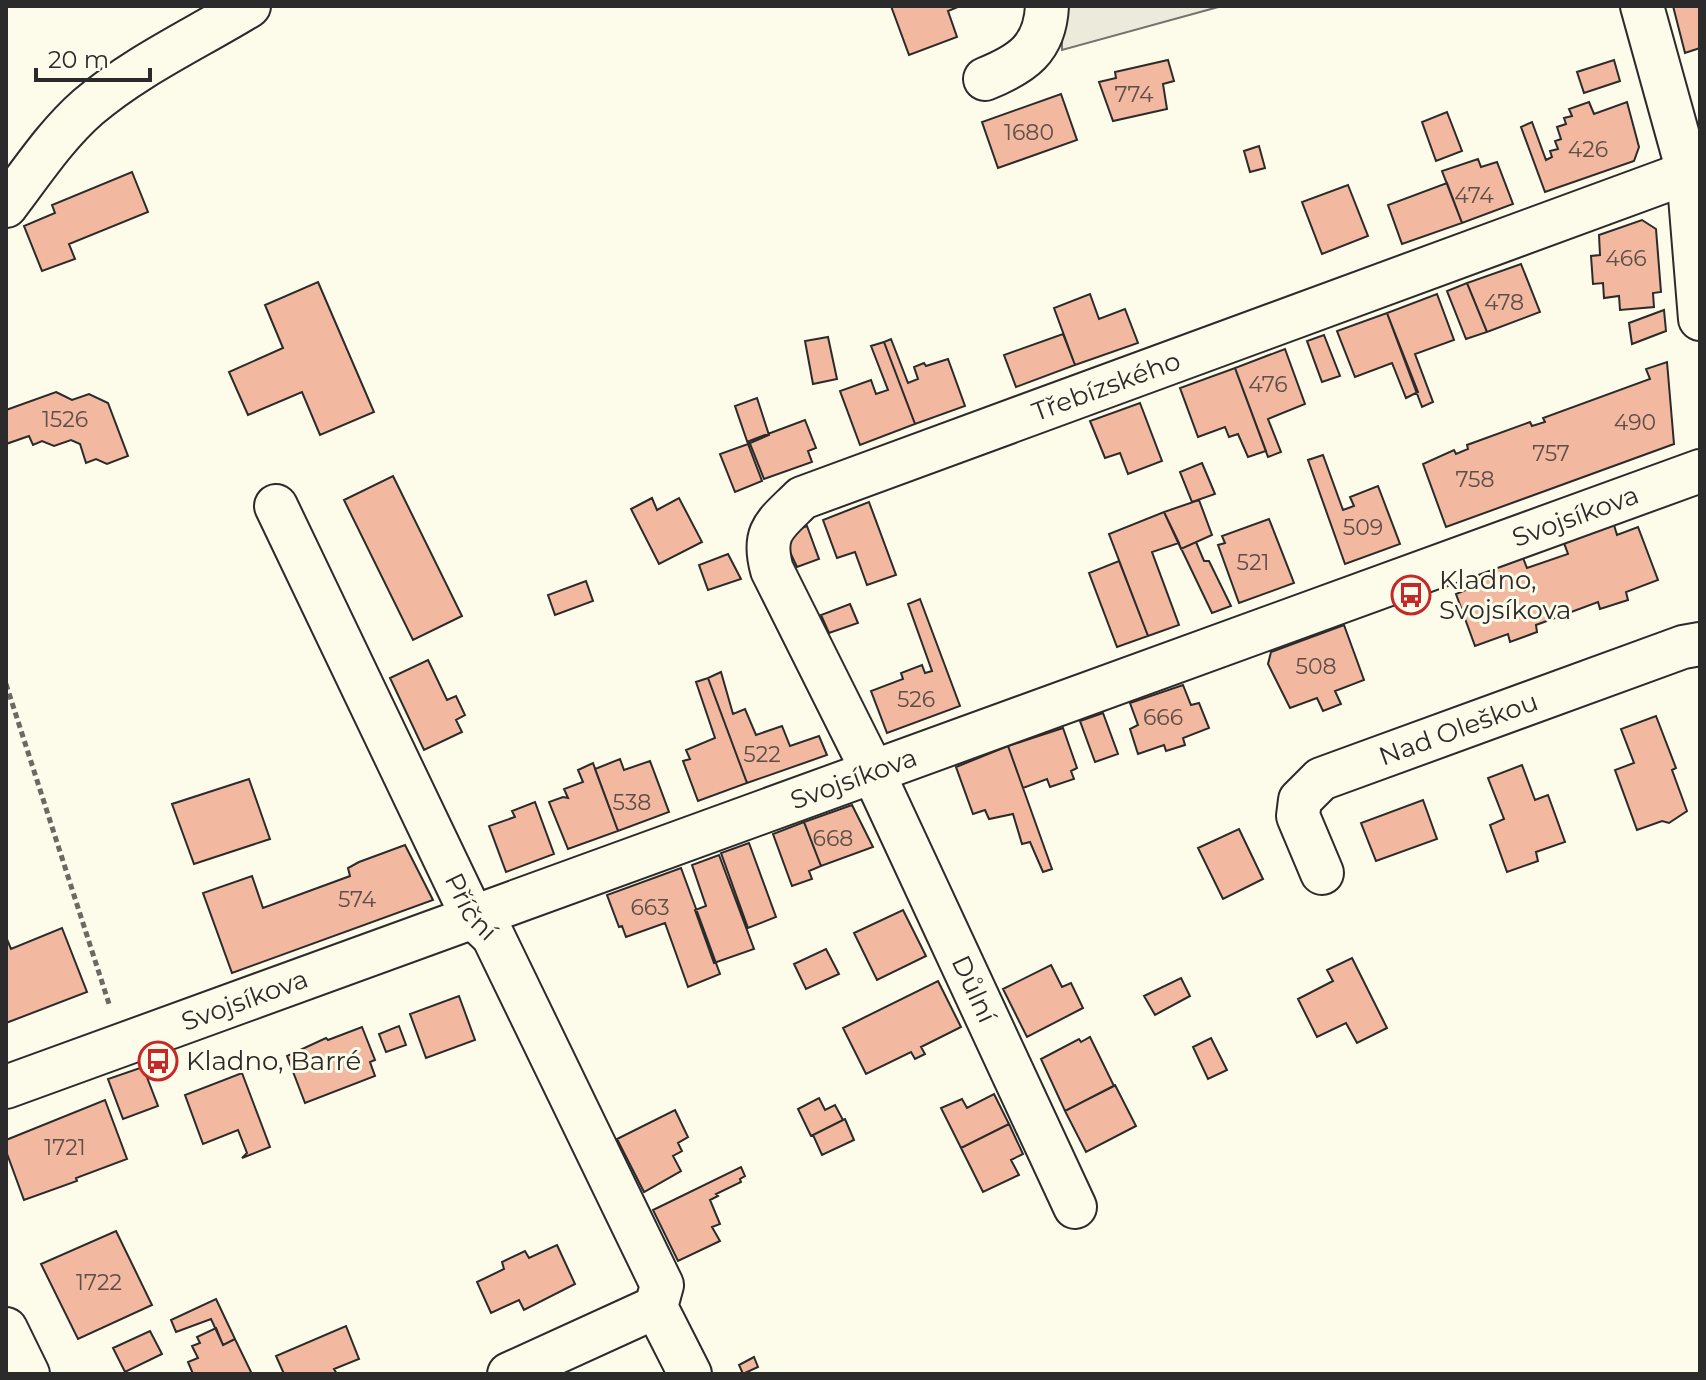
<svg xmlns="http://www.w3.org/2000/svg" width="1706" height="1380" viewBox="0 0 1706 1380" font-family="Montserrat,sans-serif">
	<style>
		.green { fill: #ecebdb; stroke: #74746e; stroke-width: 2 }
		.building { fill: #f2b8a0; stroke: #2b2b2b; stroke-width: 2 }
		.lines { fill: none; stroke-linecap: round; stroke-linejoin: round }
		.minor-casing { stroke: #2b2b2b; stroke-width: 46 }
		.path { stroke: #6a6964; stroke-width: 5; stroke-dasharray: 6 4; stroke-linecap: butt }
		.minor { stroke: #fdfbea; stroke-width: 42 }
		.labels { text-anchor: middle; stroke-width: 6; stroke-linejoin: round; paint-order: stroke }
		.number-label { font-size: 22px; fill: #5d4e48 }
		.street-label { font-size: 26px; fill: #2b2b2b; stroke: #fdfbea }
		.poi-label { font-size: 26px; fill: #2b2b2b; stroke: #fdfbea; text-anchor: start }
	</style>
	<rect width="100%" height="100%" fill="#fdfbea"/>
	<path class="green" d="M1062,6H1222L1062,50Z"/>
	<path class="building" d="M891,6H960L948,11L957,37L909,55Z
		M1673,6H1700V48L1685,53Z
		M1168,60L1174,81L1163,84L1167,109L1113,121L1099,82L1116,78L1115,72Z
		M1614,60L1620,81L1584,93L1577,72Z
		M1061,94L1077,140L998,168L982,122Z
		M1589,102L1594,114L1627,102L1639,147L1634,161L1545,192L1521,127L1532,122L1546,160L1552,157L1550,151L1558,149L1555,141L1561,139L1557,127L1566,124L1564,118L1572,116L1569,109Z
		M1447,112L1462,151L1436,161L1422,122Z
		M1259,146L1265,168L1250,172L1244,151Z
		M1478,159L1481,167L1497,162L1513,204L1462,223L1442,171Z
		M132,172L148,212L69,244L75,259L42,271L24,226L55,213L52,205Z
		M1447,183L1462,223L1402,244L1388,205Z
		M1348,185L1368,236L1322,254L1302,202Z
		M1642,220L1656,229L1661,292L1653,293L1654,307L1620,310L1619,296L1604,298L1603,283L1593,284L1591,256L1600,255L1599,235Z
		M1521,264L1540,312L1487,332L1467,283Z
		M318,282L374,412L320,435L302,392L248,415L229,372L283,348L265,305Z
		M1467,283L1487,332L1466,339L1447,291Z
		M1090,294L1099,319L1125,309L1138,343L1075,365L1054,308Z
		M1437,294L1454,340L1415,354L1433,402L1422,407L1387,313Z
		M1664,310L1666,331L1632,344L1629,323Z
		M1387,313L1418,392L1406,398L1392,363L1355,377L1337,331Z
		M1063,334L1075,365L1016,387L1004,355Z
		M1324,335L1340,376L1322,382L1307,341Z
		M828,337L837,379L813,384L805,341Z
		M891,339L908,383L918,379L914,367L924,363L926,366L948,359L965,406L915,424L884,342Z
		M884,342L915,424L860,445L840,391L871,380L876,394L888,390L871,346Z
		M1285,349L1305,404L1268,419L1281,452L1268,457L1235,368Z
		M1667,362L1674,444L1446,527L1423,464L1454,450L1456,454L1468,449L1467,445L1530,422L1532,426L1545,422L1543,418L1650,379L1646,369Z
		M1235,368L1266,451L1248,457L1238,434L1229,437L1225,427L1198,437L1180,388Z
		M56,392L72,400L89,394L108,403L128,456L107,464L96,459L86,463L80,444L71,440L54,446L42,441L33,445L29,436L6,444V410Z
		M757,398L769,435L748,444L735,406Z
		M1140,403L1162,461L1128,474L1120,453L1105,458L1090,421Z
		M805,420L816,448L808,451L812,462L764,479L749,441Z
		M748,444L762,481L735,492L720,454Z
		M1323,455L1343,510L1354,506L1350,497L1378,486L1400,544L1345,564L1308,460Z
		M1202,463L1215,494L1192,502L1180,472Z
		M393,476L462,616L413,640L344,500Z
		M652,498L657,510L679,498L702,542L659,564L631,509Z
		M1199,500L1212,535L1181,549L1164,512Z
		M869,502L896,575L867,585L855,552L837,558L823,520Z
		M1164,512L1179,543L1152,552L1179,625L1148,636L1109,534Z
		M1269,519L1294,583L1239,603L1218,545L1225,543L1222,536Z
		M1614,525L1617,535L1638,527L1658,580L1626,592L1628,600L1600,609L1598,602L1536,625L1537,632L1510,642L1508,634L1475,646L1456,594L1478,585L1475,576L1523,558L1527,568L1568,554L1564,543Z
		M807,526L819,559L797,567L782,535Z
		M1196,542L1204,561H1209L1231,606L1212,613L1179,544L1181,549Z
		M728,554L741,579L708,590L699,565Z
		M1119,561L1148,636L1117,647L1089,573Z
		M586,581L593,601L555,615L548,595Z
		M920,599L960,706L887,733L871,691L903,679L901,673L922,665L925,673L932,671L908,604Z
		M850,604L858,623L829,633L821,615Z
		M1344,625L1364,680L1335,691L1341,704L1323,711L1317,698L1290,708L1268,664L1271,652Z
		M428,660L447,700L456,696L465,715L456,720L462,732L424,750L390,678Z
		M721,672L733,714L745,709L756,735L782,726L790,746L819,736L827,755L747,783L708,678Z
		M708,678L747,783L698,801L683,761L690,759L686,750L715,738L696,682Z
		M1183,685L1191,705L1199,703L1209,728L1183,738L1185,745L1166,751L1164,745L1138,754L1130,729L1138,725L1130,703Z
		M1103,713L1118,754L1095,762L1080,721Z
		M1656,716L1676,768L1672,770L1687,811L1669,823L1662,821L1637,830L1615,770L1634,763L1621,729Z
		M1063,728L1077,768L1071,771L1074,779L1050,787L1047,779L1023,788L1008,746Z
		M1008,746L1052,869L1043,872L1030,842L1022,844L1013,814L989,819L985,810L973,814L956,767Z
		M620,759L624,770L650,761L669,812L618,831L595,769Z
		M593,763L618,831L568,849L549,802L563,797L568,798L564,789L583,782L578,770Z
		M1522,765L1535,800L1548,795L1565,842L1536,852L1538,861L1507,872L1490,825L1504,819L1488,778Z
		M249,779L270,839L194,864L172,804Z
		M1423,800L1437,839L1376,861L1361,823Z
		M535,802L554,854L506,872L489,826L515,817L512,811Z
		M852,805L873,847L821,866L804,822Z
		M804,822L821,866L809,871L812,879L792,886L773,834Z
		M1239,829L1263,879L1223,899L1198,848Z
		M749,843L776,917L748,928L721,853Z
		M405,845L433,900L232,973L203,893L252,876L263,908L350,876L348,868L359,862Z
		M719,855L754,949L714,963L695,910L706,906L692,865Z
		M681,868L720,974L688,987L665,923L626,937L622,926L619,927L607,895Z
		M903,910L926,956L877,980L854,933Z
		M62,928L87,992L6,1023V937L11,949Z
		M826,949L839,974L806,989L794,964Z
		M1352,958L1387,1028L1357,1043L1346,1023L1317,1037L1298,999L1333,981L1327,970Z
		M1051,965L1062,987L1071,983L1083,1008L1027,1037L1003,989Z
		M1181,978L1190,996L1155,1015L1144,996Z
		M938,981L961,1027L921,1047L925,1054L915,1059L911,1052L866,1074L843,1028Z
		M459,996L475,1040L426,1058L410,1014Z
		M399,1026L406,1045L386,1052L379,1034Z
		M362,1027L375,1060L370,1062L375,1076L305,1103L287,1056L326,1038L328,1040Z
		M1090,1037L1114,1086L1065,1111L1041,1059L1079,1039L1081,1042Z
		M1211,1038L1227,1070L1208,1079L1193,1047Z
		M143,1067L158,1106L123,1119L108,1079Z
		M242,1073L270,1147L242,1158L247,1153L238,1130L203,1144L185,1095Z
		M1115,1085L1136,1126L1086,1152L1065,1111Z
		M994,1094L1009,1124L961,1148L941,1108L962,1099L967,1108Z
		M819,1098L825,1110L835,1105L843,1120L811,1136L798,1109Z
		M105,1100L127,1159L76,1178L77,1181L24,1200L6,1151V1140Z
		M675,1110L688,1137L678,1143L682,1151L673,1156L681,1171L644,1192L617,1139Z
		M845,1119L854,1140L822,1155L813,1135Z
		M1009,1124L1023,1154L1011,1160L1019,1175L983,1192L961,1148Z
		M741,1167L745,1176L740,1179L741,1182L716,1194L718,1196L710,1200L720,1224L712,1227L720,1241L678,1261L653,1210Z
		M116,1231L152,1305L78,1339L41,1264Z
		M557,1245L575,1284L524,1310L519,1300L491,1313L477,1282L504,1269L502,1262L525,1251L529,1258Z
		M216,1299L235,1339L223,1345L211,1319L176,1332L171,1320Z
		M346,1326L359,1359L334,1369L337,1374H284L276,1356Z
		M216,1328L223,1345L235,1339L252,1374H193L188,1362L198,1358L192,1346L200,1343L197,1337Z
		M150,1331L162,1354L125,1372L113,1348Z
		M754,1357L758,1367L743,1374L739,1365Z"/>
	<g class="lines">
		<defs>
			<g id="minor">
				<path d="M1642,6L1688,172L1700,319"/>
				<path d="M985,79C1022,64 1045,49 1047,6"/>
				<path d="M6,206C32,172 56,135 88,107C136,66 195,39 249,6"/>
				<path id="s1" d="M276,506L472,916L493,936L662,1285L656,1307L690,1374"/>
				<path id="s2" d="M1322,873L1298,816L1300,800L1321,779L1683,647L1700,644"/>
				<path id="s3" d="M6,1087L1700,471"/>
				<path id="s4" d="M1075,1207L872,770L772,570C761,531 776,524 802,498L1700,168"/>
				<path d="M6,1329L28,1374"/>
				<path d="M509,1374L656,1307"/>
			</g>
		</defs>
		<use href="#minor" class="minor-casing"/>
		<path class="path" d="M6,684L110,1007"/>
		<use href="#minor" class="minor"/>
	</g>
	<defs>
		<symbol id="bus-ring" viewBox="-11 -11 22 22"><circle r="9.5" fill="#fdfbea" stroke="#c62828" stroke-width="1.5"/><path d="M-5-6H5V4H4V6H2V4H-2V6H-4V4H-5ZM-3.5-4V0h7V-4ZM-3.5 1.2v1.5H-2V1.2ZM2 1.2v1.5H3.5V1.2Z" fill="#c62828"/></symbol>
	</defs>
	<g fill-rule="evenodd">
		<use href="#bus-ring" x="1389" y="573" width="44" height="44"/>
		<use href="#bus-ring" x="136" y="1039" width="44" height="44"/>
	</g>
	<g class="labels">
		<g class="number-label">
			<text x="1134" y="102">774</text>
			<text x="1029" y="140">1680</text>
			<text x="1588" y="157">426</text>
			<text x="1474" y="203">474</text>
			<text x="1626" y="266">466</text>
			<text x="1504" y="310">478</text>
			<text x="1268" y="392">476</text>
			<text x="65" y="427">1526</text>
			<text x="1635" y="430">490</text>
			<text x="1551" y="461">757</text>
			<text x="1475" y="487">758</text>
			<text x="1363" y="535">509</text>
			<text x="1253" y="570">521</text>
			<text x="1316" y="674">508</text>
			<text x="916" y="707">526</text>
			<text x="1163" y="725">666</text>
			<text x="762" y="762">522</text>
			<text x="632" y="810">538</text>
			<text x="833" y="846">668</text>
			<text x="357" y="907">574</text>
			<text x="650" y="915">663</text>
			<text x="65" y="1155">1721</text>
			<text x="99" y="1290">1722</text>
		</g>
		<g class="street-label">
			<text dy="9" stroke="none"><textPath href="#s4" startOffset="1114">Třebízského</textPath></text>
			<text dy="9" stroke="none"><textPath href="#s3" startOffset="1670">Svojsíkova</textPath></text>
			<text dy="9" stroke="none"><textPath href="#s2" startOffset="254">Nad Oleškou</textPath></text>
			<text dy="9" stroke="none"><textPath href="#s3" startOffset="902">Svojsíkova</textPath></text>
			<text dy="9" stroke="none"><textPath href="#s1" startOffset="446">Příční</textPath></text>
			<text transform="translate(974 989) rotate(65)" y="9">Důlní</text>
			<text dy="9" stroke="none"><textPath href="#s3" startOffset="254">Svojsíkova</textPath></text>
		</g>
		<g class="poi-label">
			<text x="1439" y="589">Kladno,<tspan x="1439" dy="30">Svojsíkova</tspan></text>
			<text x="186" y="1070">Kladno, Barré</text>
		</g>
	</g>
	<rect width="1706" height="1380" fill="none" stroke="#2b2b2b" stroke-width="16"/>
	<path d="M36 68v12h114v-12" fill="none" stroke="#2b2b2b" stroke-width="4"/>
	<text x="48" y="68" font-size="24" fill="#2b2b2b" stroke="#fdfbea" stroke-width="6" paint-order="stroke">20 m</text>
</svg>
